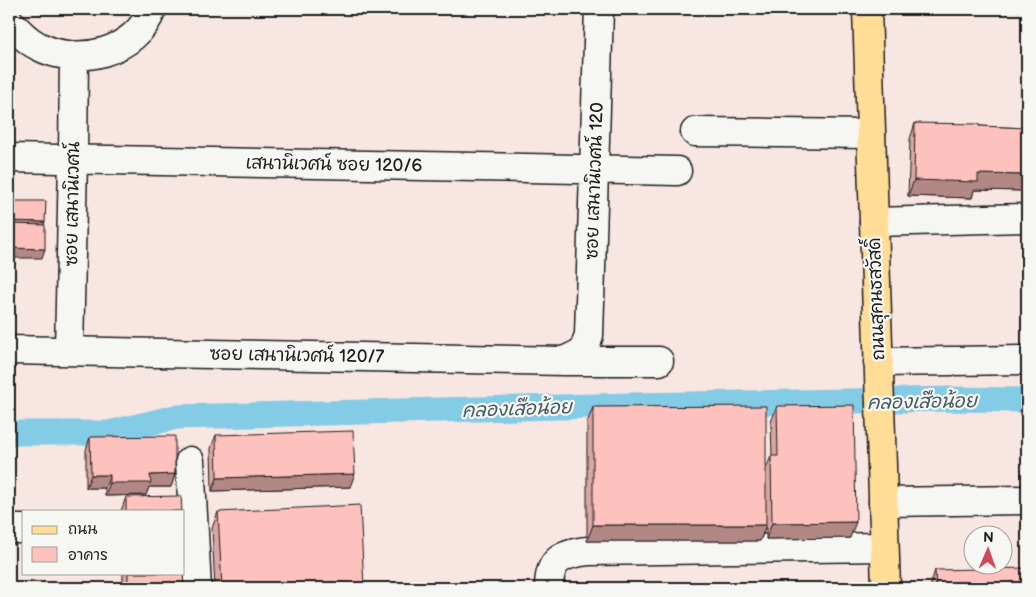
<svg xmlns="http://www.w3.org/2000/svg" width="1036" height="597" viewBox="0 0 1036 597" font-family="'Balsamiq Sans','Playpen Sans Thai',sans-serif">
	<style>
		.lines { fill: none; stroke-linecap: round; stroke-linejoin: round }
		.canal { stroke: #84cbe5; stroke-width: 25 }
		.minor-casing { stroke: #1c1c1c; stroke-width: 31 }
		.major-casing { stroke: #1c1c1c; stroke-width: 31 }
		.minor { stroke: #f6f6f2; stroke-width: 28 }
		.major { stroke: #ffdd96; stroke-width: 28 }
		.wall { fill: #daa7a3; stroke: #1c1c1c }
		.shaded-wall { fill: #b28885; stroke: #1c1c1c }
		.building { fill: #fec2be; stroke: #1c1c1c }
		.labels { text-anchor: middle; stroke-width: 4.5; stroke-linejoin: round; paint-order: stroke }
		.street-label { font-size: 18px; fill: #1c1c1c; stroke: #f6f6f2 }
		.water-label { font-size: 19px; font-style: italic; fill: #405962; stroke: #f6f6f2 }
	</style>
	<rect width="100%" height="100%" fill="#f8e6e2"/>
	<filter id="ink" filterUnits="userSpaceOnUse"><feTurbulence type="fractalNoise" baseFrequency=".02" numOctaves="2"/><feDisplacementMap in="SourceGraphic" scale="10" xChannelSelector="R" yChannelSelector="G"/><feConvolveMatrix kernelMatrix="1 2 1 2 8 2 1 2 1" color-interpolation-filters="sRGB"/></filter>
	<g filter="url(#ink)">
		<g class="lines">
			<path class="canal" d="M9,433H109L176,417L630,405L952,399L1027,400"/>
			<defs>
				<path id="minor" d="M9,21C17,30 26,40 38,46C77,67 136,53 152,9
					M695,132L871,134
					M9,158L677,171
					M874,222L1027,218
					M9,350L564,361L583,352L589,335L599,9
					M69,351L73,159L74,56
					M564,361H659
					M878,362L1027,360
					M190,461L197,588
					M883,502L1027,500
					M9,529H24
					M549,588C549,559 562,554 588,551L884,547"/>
				<path id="major" d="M867,9L886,588"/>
			</defs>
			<use href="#minor" class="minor-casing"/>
			<use href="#major" class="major-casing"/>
			<use href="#minor" class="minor"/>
			<use href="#major" class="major"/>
		</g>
		<path class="wall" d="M915,123L979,126L1027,128V191L974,190L972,198L908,196L910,139Z
			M777,406L850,538L766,539V526L760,541H587V423L593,407L766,469L771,456H772L771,422Z
			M216,435L350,487L212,491L211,448Z
			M90,437L175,474L171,487H149L146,495L105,496V488H86V450Z
			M126,497L182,511H121Z
			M218,512L364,588H215L212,528Z
			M935,570L1027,588H931V583Z
			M123,573H183L184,588H123Z"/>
		<path class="shaded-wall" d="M978,174L1027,175V191L974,190L972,198L908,196L914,180Z
			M9,221L45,222L42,231L9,230Z
			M9,248L45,249L42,258H9Z
			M175,474L171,487H149L146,495L105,496L110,483L150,475Z
			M355,474L350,487L212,491L217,478Z
			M91,475H110L105,488H86Z
			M856,522L850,538L766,539L772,523Z
			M593,525H766L760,541H587Z"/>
		<path class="building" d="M915,123L979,124V126L1027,128V175L978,174V182L914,180Z
			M9,201H46L45,222L9,221Z
			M9,224L45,225V249L9,248Z
			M854,405L856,522L772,523L771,456H778L777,406Z
			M766,406V525H593V407Z
			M353,431L355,474L217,478L216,435Z
			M175,436V474L150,475L151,483H110V475H91L90,437Z
			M181,496L182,511H126V497Z
			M360,505L364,588H222L218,512Z
			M1027,568V588H936L935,570Z
			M128,573H183L184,588H128Z"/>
	</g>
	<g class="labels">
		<g class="street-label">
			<text transform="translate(334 164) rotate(1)" y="6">เสนานิเวศน์ ซอย 120/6</text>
			<text transform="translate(594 181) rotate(-88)" y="6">ซอย เสนานิเวศน์ 120</text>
			<text transform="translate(72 204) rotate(-89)" y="6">ซอย เสนานิเวศน์</text>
			<text transform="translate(876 299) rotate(-92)" y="6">ถนนสุคนธสวัสดิ์</text>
			<text transform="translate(297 355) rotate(1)" y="6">ซอย เสนานิเวศน์ 120/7</text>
		</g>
		<g class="water-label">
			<text transform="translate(922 401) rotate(-1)" y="7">คลองเสือน้อย</text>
			<text transform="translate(517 408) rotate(-2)" y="7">คลองเสือน้อย</text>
		</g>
	</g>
	<rect width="1036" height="597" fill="none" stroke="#f6f6f2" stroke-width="30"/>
	<rect x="15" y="15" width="1006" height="567" fill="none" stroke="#1c1c1c" stroke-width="2" filter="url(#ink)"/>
	<rect x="22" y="510" width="162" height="65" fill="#f6f6f2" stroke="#9f9f9c"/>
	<rect x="32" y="526" width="25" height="8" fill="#ffdd96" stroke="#9f9f9c"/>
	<text x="68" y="534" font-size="15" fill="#1c1c1c">ถนน</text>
	<rect x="32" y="547" width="25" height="15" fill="#fec2be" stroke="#9f9f9c"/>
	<text x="68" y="560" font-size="15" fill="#1c1c1c">อาคาร</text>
	<g transform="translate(988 550) rotate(2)"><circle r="24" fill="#f6f6f2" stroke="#9f9f9c"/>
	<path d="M0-4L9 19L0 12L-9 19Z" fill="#d1495b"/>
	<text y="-8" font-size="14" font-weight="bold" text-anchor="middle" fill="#1c1c1c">N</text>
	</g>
</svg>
